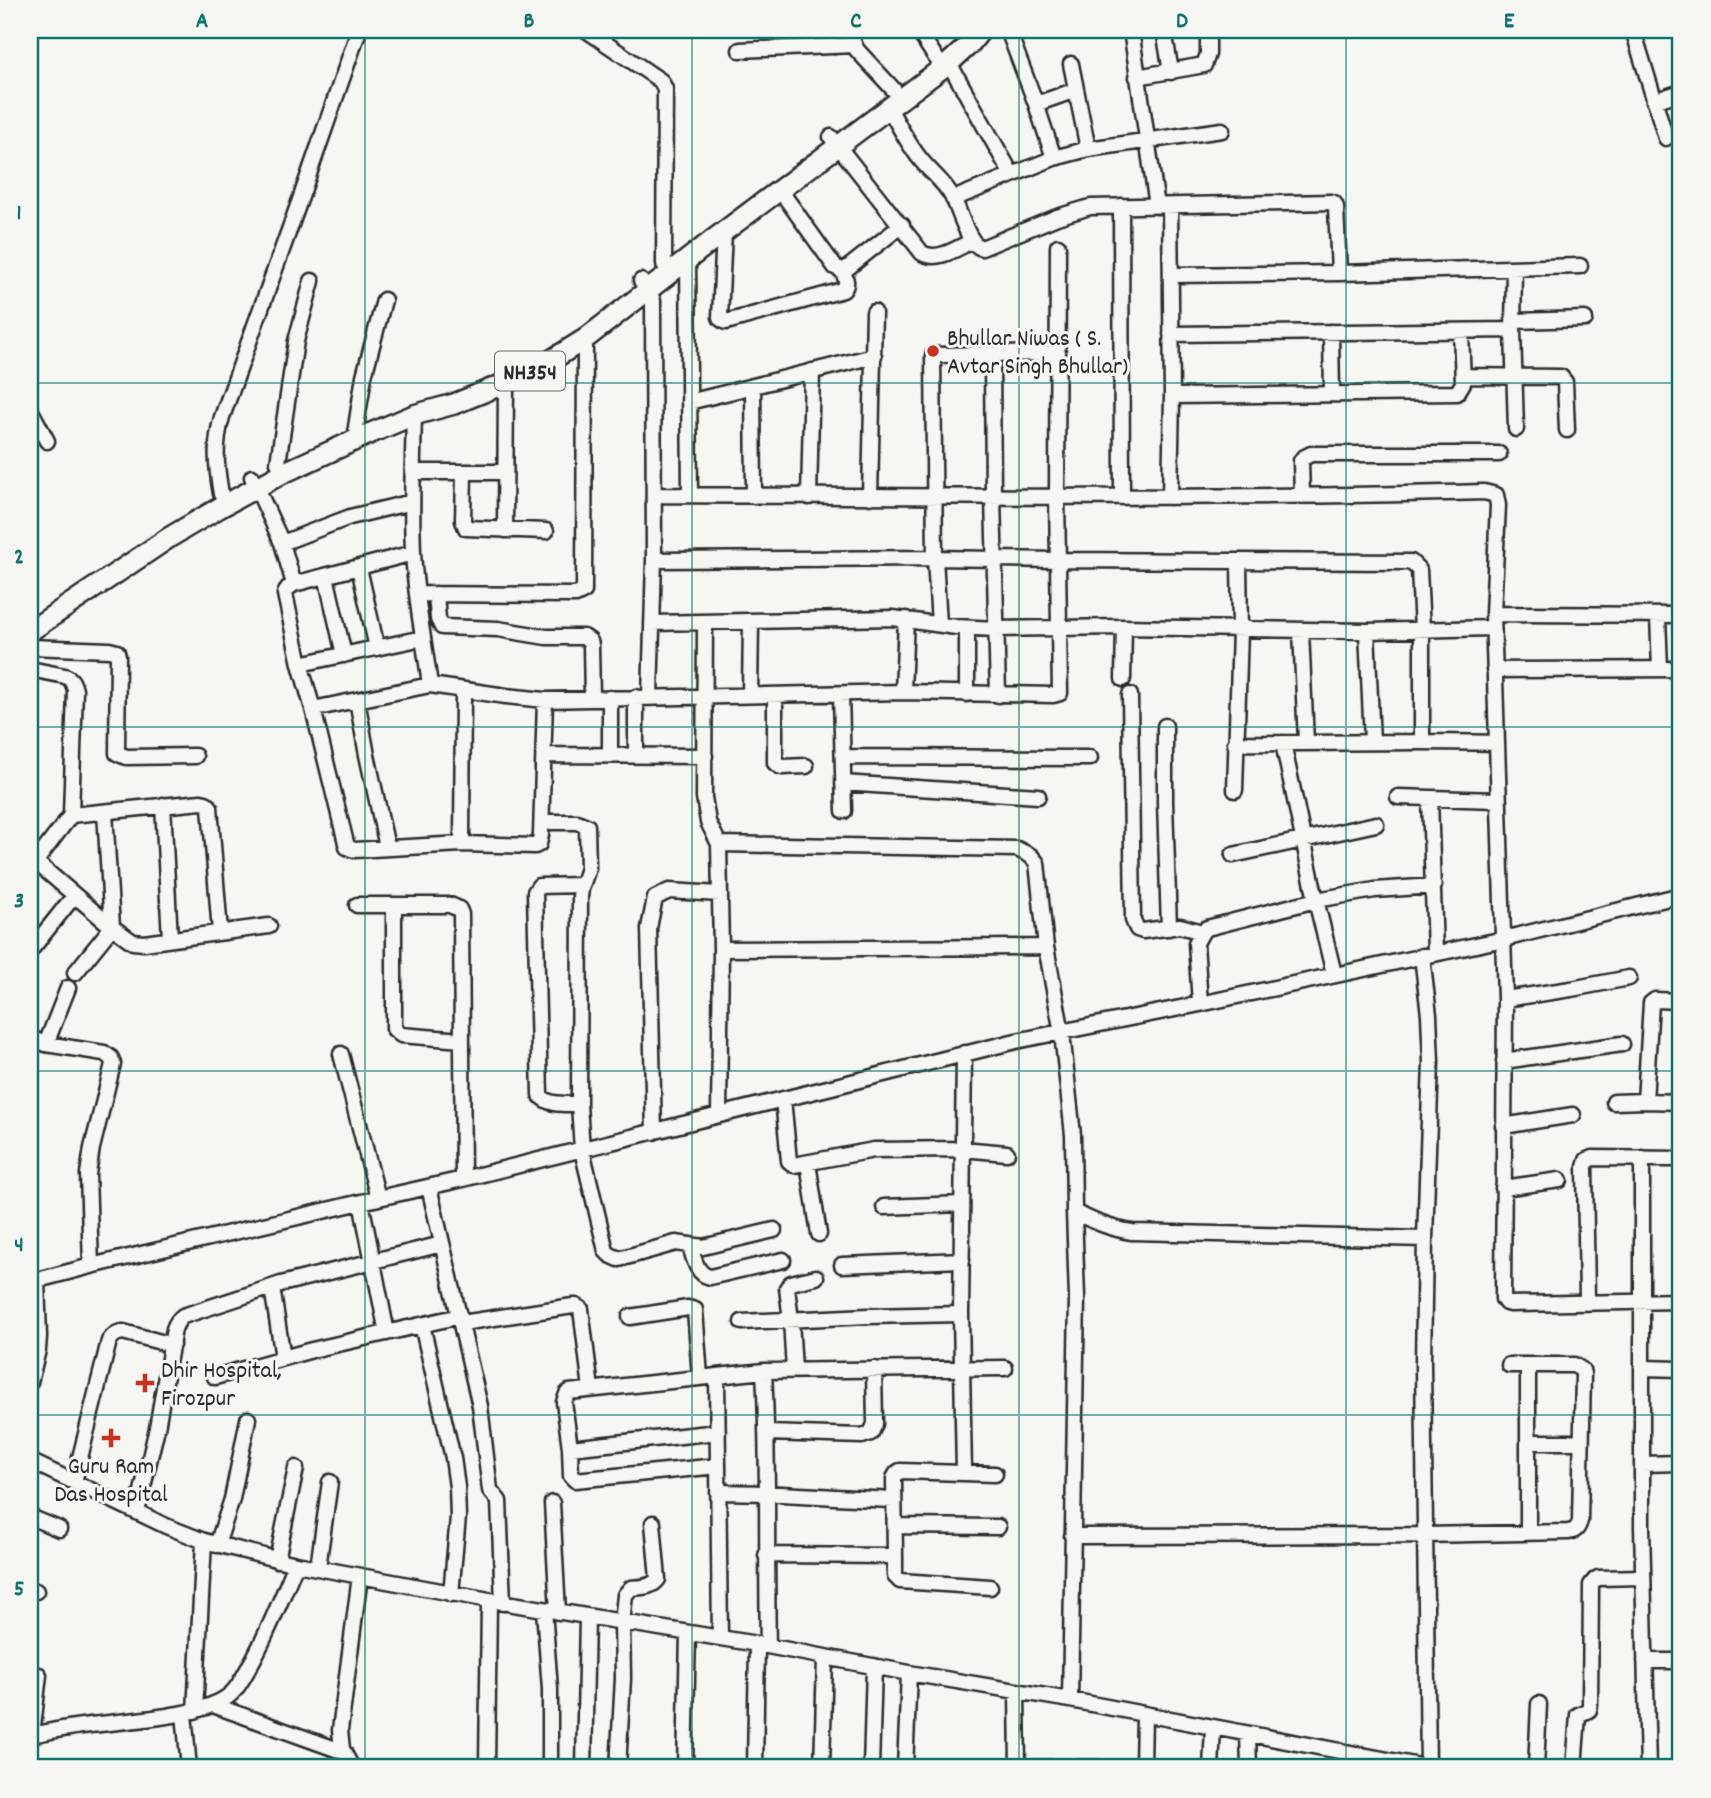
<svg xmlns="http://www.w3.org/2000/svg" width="1711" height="1798" viewBox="0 0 1711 1798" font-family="Dekko,sans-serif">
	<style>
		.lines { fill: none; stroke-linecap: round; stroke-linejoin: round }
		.minor-casing { stroke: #2b2b2b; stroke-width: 19 }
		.highway-casing { stroke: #2b2b2b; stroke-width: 24 }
		.minor { stroke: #f6f6f2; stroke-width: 14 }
		.highway { stroke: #f6f6f2; stroke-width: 19 }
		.grid { fill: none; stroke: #0f766e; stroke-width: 2; stroke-opacity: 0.55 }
		.poi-dot { fill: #c8321e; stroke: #f6f6f2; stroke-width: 2.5 }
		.labels { text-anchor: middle; stroke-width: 6; stroke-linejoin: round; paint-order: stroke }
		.shield { fill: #f6f6f2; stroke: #686867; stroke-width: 2 }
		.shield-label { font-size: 23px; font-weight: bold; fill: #2b2b2b }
		.poi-label { font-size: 24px; fill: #2b2b2b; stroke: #f6f6f2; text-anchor: start }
		.neatline { fill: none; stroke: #0f766e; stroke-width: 2.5 }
		.grid-label { font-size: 23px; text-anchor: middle; font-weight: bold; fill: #0f766e }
	</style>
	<rect width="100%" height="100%" fill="#f6f6f2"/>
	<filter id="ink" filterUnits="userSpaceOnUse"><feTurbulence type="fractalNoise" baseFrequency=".0143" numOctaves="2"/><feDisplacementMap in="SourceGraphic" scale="14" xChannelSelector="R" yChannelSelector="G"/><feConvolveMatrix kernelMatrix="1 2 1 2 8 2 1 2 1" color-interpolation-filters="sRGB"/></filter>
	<g filter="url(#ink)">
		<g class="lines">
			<defs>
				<path id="minor" d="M586,30L661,81L665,89L664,264
					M853,30V42L857,50L894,90
					M921,30L923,38L936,58
					M1008,30L1036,104L1054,158
					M1131,30L1157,206
					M1164,30L1171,72
					M1633,30L1666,138
					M740,50L854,45
					M949,63L1012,175
					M1071,64L1088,149
					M1137,77L1204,65L1208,54V30
					M1654,101L1681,92
					M1036,104L1076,90
					M889,108C899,126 908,144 921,160C932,174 944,181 953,198C960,211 968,245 982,248L1057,217L1090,207L1331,202L1334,203L1336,207L1339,273
					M831,137L922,253C938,262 957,248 972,241
					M780,190L835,267L842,270H845L902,225
					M953,199L1054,158L1088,149L1222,130
					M1121,206L1122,497
					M724,232L720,317L721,319L726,322L843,290C849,283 845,277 842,270
					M688,259L690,495
					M1514,269L1513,330L1516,429
					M1172,275L1339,273L1580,266
					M641,281L649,290L653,301L654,560L650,697
					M1513,321L1585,319
					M1331,332L1332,394
					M1171,334L1513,330
					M992,354L993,497L998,695
					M1463,376L1561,377L1565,382L1567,430
					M753,386L754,496
					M1172,396L1457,393L1463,383L1461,331
					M689,402L874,356
					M30,409L47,441
					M414,415C413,460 411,505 413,551C415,596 424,640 430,685
					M356,427L364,376L384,300
					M278,463L296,341L312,281
					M413,472H505
					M464,472L463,521L466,528L546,531
					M252,477L282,543L294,584
					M221,494C216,465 214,445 222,417L301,197L359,30
					M654,495C931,496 1208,500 1484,492L1496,495L1498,505L1493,614L1505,999L1503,1299L1506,1303L1510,1304L1681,1301
					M1302,496L1301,461L1303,458L1311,454H1499
					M809,497L812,371
					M870,497L874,312
					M1170,497L1172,396L1170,206
					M505,530L506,383
					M282,543L350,517L412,502
					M413,553L294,584L288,588L285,594L300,664L313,709L347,847L354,850L462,844L535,846L539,844L541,835L545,700
					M654,560L935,558L1058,560L1411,562L1419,570L1422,630V741
					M359,568L377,648
					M326,576L344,655
					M417,594L576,595L584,591L585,339
					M436,594L438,619L442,627L498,629L546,637H584L590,641L591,645L592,699
					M1493,614L1681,615
					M1658,616L1660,669
					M705,622L704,797L708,822L719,844L721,949L719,1115
					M652,623L893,618L956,627L996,629L1120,627L1367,631L1493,628
					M939,624L935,558L933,355L1058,353
					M1301,631L1306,742
					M1367,631L1372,742
					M30,647L109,650L117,652L118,656L117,753L126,757L195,756
					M300,664L423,638
					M30,669L65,676C72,679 73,683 75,690L71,815L30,869
					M1494,670L1681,669
					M1123,679L1124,627
					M903,692L906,619
					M841,694L844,811
					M967,694V628
					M750,695L751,621
					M775,695V763L779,766L782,767L806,766
					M1130,695L1133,920L1137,929L1143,931L1180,926L1202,932
					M610,698V755
					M357,700L367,755L387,847
					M313,709L430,685L506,696L545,700L903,692L1053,695L1060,693L1057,497L1058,246
					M1165,726V802L1169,928
					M1235,743C1322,744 1409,740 1496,743
					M1283,743L1316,900L1334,974
					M544,755L705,756
					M636,755V697
					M843,757L1090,758
					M843,783L1038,796
					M1235,790L1240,630L1239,561
					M1398,797L1497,800
					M1430,798L1435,953
					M163,805L170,939
					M71,815L201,802L206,803L210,807L220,932
					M542,822H577L587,826L588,868L581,889L580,897L579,1104L582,1150L606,1251L610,1255L619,1259L676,1243L703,1247L774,1230
					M462,844L463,690
					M719,844L1017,849L1031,856L1037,863L1046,947L1062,1033L1073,1135L1074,1212L1077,1297L1070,1700
					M1233,855L1376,824
					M30,857L112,927L133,942L144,943L269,926
					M357,905H450L459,909L461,914L463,1179
					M394,905V1029L401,1035L462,1040
					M721,949L1046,947
					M30,951L74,896
					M1422,956L1429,1015L1431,1062L1425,1239L1423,1364L1428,1768
					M75,973L112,927L105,812
					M1505,999L1571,989L1629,978
					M1200,1004L1196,943L1202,932L1207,928L1316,900L1375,890L1434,886
					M30,1038L46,1044L104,1053L111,1058L113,1064L92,1148L88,1174L91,1266
					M46,1044L68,988
					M341,1054L378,1198
					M1504,1061L1622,1044
					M783,1099L789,1161L794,1165L874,1150L962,1149L1007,1153
					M1645,1101L1681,1102
					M1614,1102L1645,1101L1651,1003L1655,1000L1681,1001
					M579,1104C566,1104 548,1106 540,1095L535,892L539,886L582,885
					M1503,1126L1573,1115
					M654,1132L649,928L655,898L669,891L720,894
					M1642,1158V1527L1648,1768
					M808,1163L819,1234
					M429,1187L480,1406L490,1490L499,1501L503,1603
					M1503,1188L1560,1180
					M361,1202L387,1333
					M884,1207L962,1204
					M1074,1212C1093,1221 1111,1229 1132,1232L1425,1239
					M690,1246C694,1258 696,1274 710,1277L783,1260
					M842,1265L962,1260
					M30,1282L91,1266L361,1202L463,1179L1016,1041L1200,1004L1504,939L1681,895
					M272,1287L283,1358
					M1587,1301L1585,1167L1587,1160L1592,1158L1681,1159
					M630,1317L688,1308L695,1310L700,1377
					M742,1322L868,1316L961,1314
					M462,1323L573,1306H576L581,1309L591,1389
					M422,1325L453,1458L457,1487L458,1517L451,1594
					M1528,1365V1533
					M1642,1368L1681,1369
					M794,1370L791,1320L787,1288L791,1283L816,1277
					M764,1371C769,1462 766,1554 768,1646
					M717,1376L720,1638
					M215,1377L312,1350L460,1316
					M30,1382L38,1350L39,1336L37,1281
					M767,1433L862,1436L871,1433L875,1424L874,1369
					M1529,1442H1582
					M570,1448L718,1432
					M30,1461L166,1526L204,1541L296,1564L489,1600L757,1644L909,1673L1070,1700L1430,1768
					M1642,1464L1681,1463
					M718,1466L575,1480L571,1476L570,1448L564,1402L567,1394L569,1392L764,1371L1005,1368
					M964,1473L961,1314L964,1053
					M74,1482L109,1341C113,1335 116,1333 123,1332L172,1345
					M718,1492C777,1492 835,1498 893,1500
					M552,1503L558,1612
					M137,1512L157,1428L174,1329C176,1323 178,1320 183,1316L281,1284L442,1244
					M30,1517L59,1529
					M895,1526L998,1527
					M1072,1536L1425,1535L1568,1532C1576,1531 1578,1528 1580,1521L1583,1374L1582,1370L1574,1365H1509
					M217,1545L232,1499L248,1419
					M766,1555L895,1556V1576L900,1581L990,1587
					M895,1556L894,1478L897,1473L900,1471L995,1474
					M277,1560L296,1468
					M318,1567L330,1482
					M30,1590L36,1591
					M544,1610L550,1689V1768
					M1645,1661H1681
					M1017,1692L1018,1768
					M213,1705L344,1752
					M195,1711L204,1541
					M184,1713L189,1768
					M1248,1734L1249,1768
					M30,1735C47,1732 65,1728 82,1726C118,1721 207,1718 232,1693C239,1686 244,1676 249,1667C268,1634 281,1599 296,1564
					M32,1735L39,1675
					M352,1768L342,1749L340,1730L360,1576
					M487,1768L489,1600
					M584,1768L587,1617
					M618,1768L623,1678L622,1623L625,1595L631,1588C640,1587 652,1588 658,1579L653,1523
					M685,1768L688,1633
					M755,1768L757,1644
					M822,1768L825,1657
					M871,1768L874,1666
					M905,1768L909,1673
					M984,1768H1099
					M1143,1768L1144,1714
					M1211,1768L1213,1728
					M1536,1768L1539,1704
					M1574,1768L1578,1715L1589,1710L1590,1705L1591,1585L1595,1580L1598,1578L1643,1577"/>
				<path id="highway" d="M30,631L170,537L219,508L283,473L371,433L414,415L454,404L506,383L545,364L585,339L714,239L949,63L970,44L981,30"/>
			</defs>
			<use href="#minor" class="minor-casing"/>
			<use href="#highway" class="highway-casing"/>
			<use href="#minor" class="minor"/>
			<use href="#highway" class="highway"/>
		</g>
	</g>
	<path class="grid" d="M365,30V1768M692,30V1768M1019,30V1768M1346,30V1768M30,383H1681M30,727H1681M30,1071H1681M30,1415H1681"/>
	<g class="poi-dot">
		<circle cx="933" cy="351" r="7"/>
		<path d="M141.5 1372.5h7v7h7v7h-7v7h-7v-7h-7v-7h7z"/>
		<path d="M107.5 1427.5h7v7h7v7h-7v7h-7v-7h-7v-7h7z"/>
	</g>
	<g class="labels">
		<rect class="shield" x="495" y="351.5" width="70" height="39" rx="5"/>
		<g class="shield-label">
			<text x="530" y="379">NH354</text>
		</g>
		<g class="poi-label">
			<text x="947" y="345">Bhullar Niwas ( S.<tspan x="947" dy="28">Avtar Singh Bhullar)</tspan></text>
			<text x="161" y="1377">Dhir Hospital,<tspan x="161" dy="28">Firozpur</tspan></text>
			<text x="111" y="1473" text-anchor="middle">Guru Ram<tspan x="111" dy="28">Das Hospital</tspan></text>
		</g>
	</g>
	<rect width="1711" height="1798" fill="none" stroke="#f6f6f2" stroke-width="77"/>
	<rect x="38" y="38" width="1634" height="1721" class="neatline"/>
	<g class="grid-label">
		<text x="202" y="27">A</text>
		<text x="529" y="27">B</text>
		<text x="856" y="27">C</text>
		<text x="1182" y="27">D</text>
		<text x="1509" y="27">E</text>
		<text x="19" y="219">1</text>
		<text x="19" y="563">2</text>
		<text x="19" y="907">3</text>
		<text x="19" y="1251">4</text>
		<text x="19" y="1595">5</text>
	</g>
</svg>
